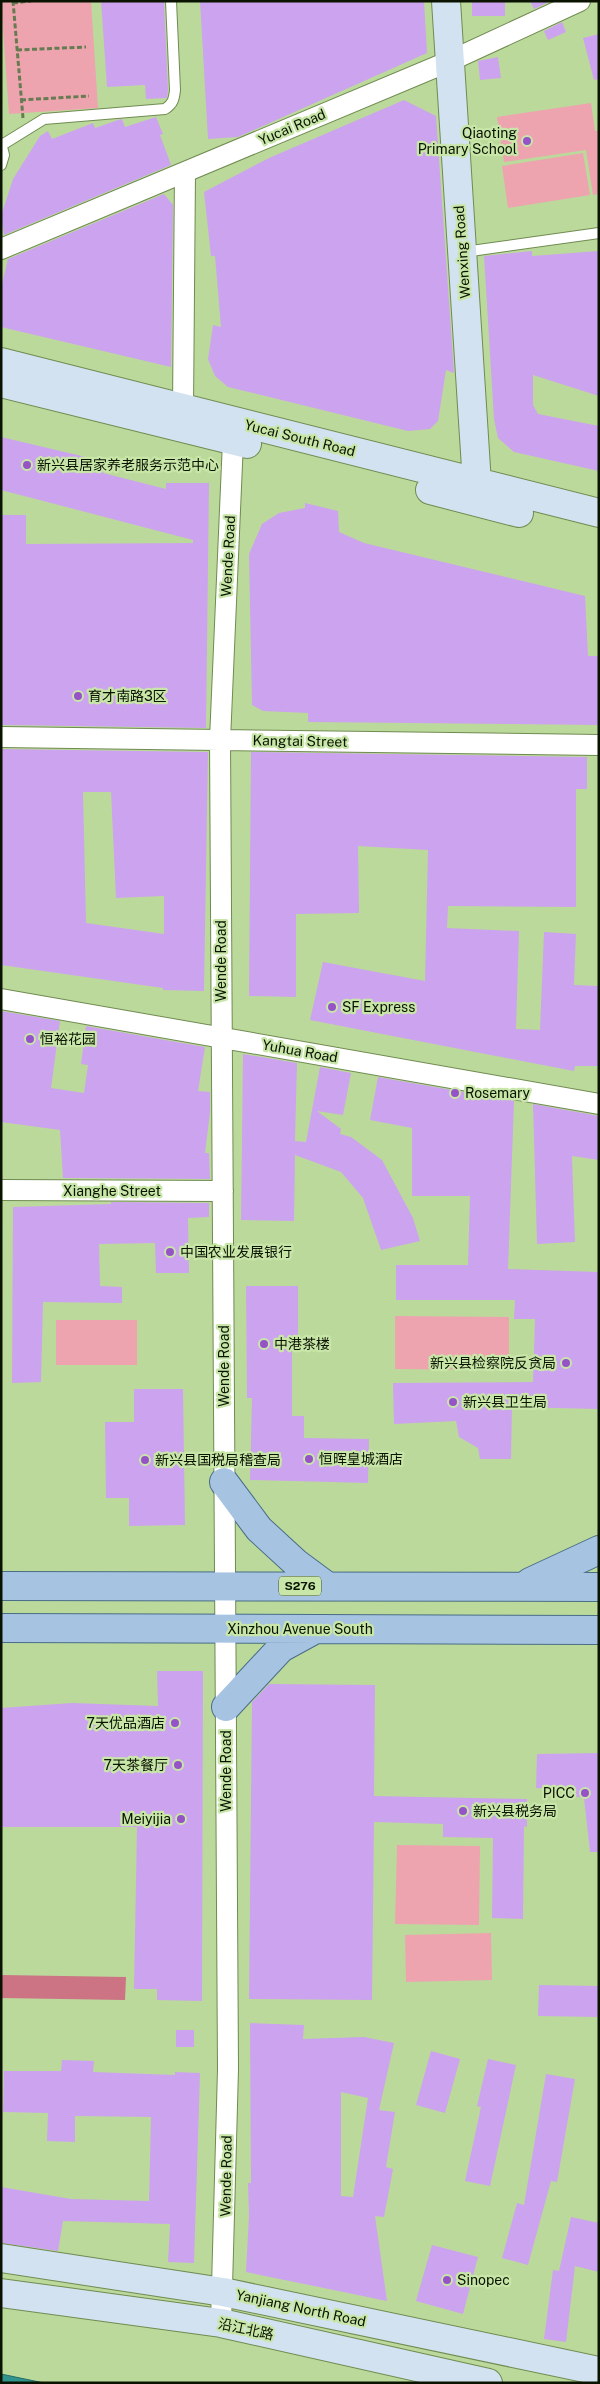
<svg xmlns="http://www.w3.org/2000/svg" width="600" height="2384" viewBox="0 0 600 2384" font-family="'Public Sans','Noto Sans SC',sans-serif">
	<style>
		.green { fill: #eda4af }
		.forest { fill: #cc7384 }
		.water { fill: #30938d; stroke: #246d63 }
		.building { fill: #cca3ef; fill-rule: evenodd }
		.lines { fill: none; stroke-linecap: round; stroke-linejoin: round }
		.lane-casing { stroke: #708b51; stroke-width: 12 }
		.street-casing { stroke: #708b51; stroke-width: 22 }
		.secondary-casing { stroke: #708b51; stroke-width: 30 }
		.primary-casing { stroke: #486d86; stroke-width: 30 }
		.path { stroke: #677b52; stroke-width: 3; stroke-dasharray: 5 2.5; stroke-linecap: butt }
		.lane { stroke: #fff; stroke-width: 10 }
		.street { stroke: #fff; stroke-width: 20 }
		.secondary { stroke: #d2e2f0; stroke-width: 28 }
		.primary { stroke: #a6c4e2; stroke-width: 28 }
		.poi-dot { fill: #9652c7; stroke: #c9e6a9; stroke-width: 2 }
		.labels { text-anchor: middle; stroke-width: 4.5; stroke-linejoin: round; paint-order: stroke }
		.shield { fill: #c9e6a9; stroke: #435233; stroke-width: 1 }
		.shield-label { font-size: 12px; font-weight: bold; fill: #091300 }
		.street-label { font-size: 14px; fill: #091300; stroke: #c9e6a9 }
		.poi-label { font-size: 14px; fill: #091300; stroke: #c9e6a9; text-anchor: start }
	</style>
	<rect width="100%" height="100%" fill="#bcd99c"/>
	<path class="green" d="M1,1H91L98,108L9,114Z
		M591,103L595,131H599V194L593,195L586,150L504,162L497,117Z
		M583,153L590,195L508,208L502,166Z
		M395,1316L509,1317V1370L395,1369Z
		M137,1320V1365H56V1320Z
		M397,1845L480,1846L479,1925L395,1924Z
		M491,1933L492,1980L406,1982L405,1935Z"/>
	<path class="forest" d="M1,1975L126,1977L125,2000L1,1998Z"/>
	<path class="water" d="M1,2374L44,2383H1Z"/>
	<path class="building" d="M101,1H164L168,90L167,98L146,99L145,85L107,87Z
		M200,1H424L427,53L238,137L208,139Z
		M472,1H505V16H472Z
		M530,1H551L534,9Z
		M562,22L566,32L548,40L544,31Z
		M599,34V79L594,80L583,38Z
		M498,57L501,78L480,80L478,61Z
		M404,100L436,116L454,373L446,370L438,421L430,429L408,431L228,387L215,376L208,359L213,325L221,327L215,256H211L204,192L269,158Z
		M156,117L163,134L160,135L171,165L4,235L1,216L13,179L40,136L48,131L52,139L93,123L95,128L118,120L122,119L125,127Z
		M164,194L173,205L171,367L1,327V288L8,259Z
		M532,251V256L599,251V396L533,375V405L538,414L599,426V471L514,452L498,438L494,419L484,256Z
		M1,437L107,462L103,473L166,489V483H209L206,728L1,725V515H26V544L193,543V540L1,490Z
		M305,503L338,511L339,532L364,543L585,596L588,656H599V725L308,722V713L263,711L252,705L249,554L262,524L279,513L305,508Z
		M1,749L208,752L204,991L163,990V988L1,965ZM83,792H111L116,898L164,896V934L86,923Z
		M251,752L587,757V789H576V907L448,906L447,928L519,931L516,1029L540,1030L544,932L576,934L574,985L599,986V1066H575L574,1071L310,1020L323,962L425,981L428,850L358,846L359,913L296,914V997L249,996Z
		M1,1011L60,1021L51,1088L84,1093L88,1065L81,1064L86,1026L205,1047L198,1091L210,1092V1112L205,1153H209L210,1179L63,1178L60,1130L1,1122Z
		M243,1054L297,1063L295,1141L306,1142L320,1067L351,1073L343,1115L317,1111L341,1129L340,1134L351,1137L382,1160L413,1218L420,1241L381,1250L363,1198L341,1172L295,1155L294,1221L241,1220Z
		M378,1077L514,1101L508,1269L599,1272V1409L512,1407L511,1459H480L478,1448L459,1437L456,1421L394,1424L393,1383L533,1382L535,1319H514L515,1300H396V1265H468L470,1196H412V1128L370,1120Z
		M533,1104L599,1116V1160L572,1156L575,1242L537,1244Z
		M111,1202L209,1203V1217L188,1218L189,1273H156L155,1243L99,1244L100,1286L122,1287V1303L43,1302L41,1382L12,1383L13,1207L111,1204Z
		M246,1286H298V1336H292V1416H304V1438L369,1439L368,1483L250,1480L252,1398H247Z
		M134,1389H183L185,1525L129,1526V1498H106L105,1422H134Z
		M157,1671H203L202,2001L157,2000V1989H134L137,1827H1V1708L72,1703L158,1706Z
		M269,1684L375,1685L374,1796L527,1799V1827L524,1826L523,1919L492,1918L493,1838L443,1837V1824L374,1822L372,2000L249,1999L252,1702Z
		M599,1753V1852H590L584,1798L573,1796L570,1790L536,1788L537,1754Z
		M539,1985L599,1986V2017L538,2016Z
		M250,2023L304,2025L303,2039L364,2037L394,2043L379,2110L395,2112L386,2167L393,2169L384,2217L375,2216L387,2301L246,2272L249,2216L248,2183H251ZM341,2092L368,2098L353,2197L341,2196Z
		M176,2030H194V2047H176Z
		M431,2051L460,2059L445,2113L416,2105Z
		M488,2059L516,2065L490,2186L465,2181L481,2107L477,2106Z
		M62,2060L94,2061L93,2072L175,2075V2072L200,2073L194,2263L168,2262L170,2224L63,2221L58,2251L1,2243V2187L71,2199L149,2201L151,2117L75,2116V2142L47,2141L48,2113L3,2112L4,2071H61Z
		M546,2074L575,2079L557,2182L551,2181L528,2265L502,2258L517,2203L524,2205Z
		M571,2217L599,2223V2272L575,2266L566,2342L544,2339L553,2270L559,2271Z
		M432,2245L478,2257L463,2314L416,2301Z"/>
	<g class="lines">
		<defs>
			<path id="lane" d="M1,143L4,155L1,165
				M2,145L44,119L165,109C173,104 174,99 175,90L171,1
				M464,252L599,233"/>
			<path id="street" d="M1,249L450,61L580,1
				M183,408L185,172
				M1,737L599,745
				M1,999L599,1104
				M1,1190L223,1191
				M221,2323L228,2069L220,740L233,441"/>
			<path id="secondary" d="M446,1L478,499
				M1,362L599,513
				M1,383L247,444
				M430,490L519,513
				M1,2258L223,2292L599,2371
				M1,2293L221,2323L488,2383"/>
			<path id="primary" d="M224,1482L259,1529L296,1563L327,1586
				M530,1582L599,1550
				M1,1586L599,1587
				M1,1628L599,1630
				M226,1707L281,1648L314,1630"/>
		</defs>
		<use href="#lane" class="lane-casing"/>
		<use href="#street" class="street-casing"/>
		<use href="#secondary" class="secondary-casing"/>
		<use href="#primary" class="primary-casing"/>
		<path class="path" d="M13,1L23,118
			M13,3L31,1
			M17,50L86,47
			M21,100L89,96"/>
		<use href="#lane" class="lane"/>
		<use href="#street" class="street"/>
		<use href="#secondary" class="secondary"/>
		<use href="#primary" class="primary"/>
	</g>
	<g class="poi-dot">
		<circle cx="527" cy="141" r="5"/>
		<circle cx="27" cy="465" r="5"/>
		<circle cx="78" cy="696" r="5"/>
		<circle cx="332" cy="1007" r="5"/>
		<circle cx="30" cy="1039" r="5"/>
		<circle cx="455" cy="1093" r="5"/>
		<circle cx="170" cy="1252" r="5"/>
		<circle cx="264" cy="1344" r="5"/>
		<circle cx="566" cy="1363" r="5"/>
		<circle cx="453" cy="1402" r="5"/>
		<circle cx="309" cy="1459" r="5"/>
		<circle cx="145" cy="1460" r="5"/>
		<circle cx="175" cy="1723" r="5"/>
		<circle cx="178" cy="1765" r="5"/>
		<circle cx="585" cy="1793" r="5"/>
		<circle cx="463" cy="1811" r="5"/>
		<circle cx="181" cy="1819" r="5"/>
		<circle cx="447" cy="2280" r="5"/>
	</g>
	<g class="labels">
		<rect class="shield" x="279" y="1576.5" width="42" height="19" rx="4"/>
		<g class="shield-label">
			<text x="300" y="1590">S276</text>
		</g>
		<g class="street-label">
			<text transform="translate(292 127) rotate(-23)" y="5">Yucai Road</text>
			<text transform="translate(462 252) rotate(-94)" y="5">Wenxing Road</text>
			<text transform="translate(300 438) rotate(14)" y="5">Yucai South Road</text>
			<text transform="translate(228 556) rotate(-87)" y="5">Wende Road</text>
			<text transform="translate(300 741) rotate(1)" y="5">Kangtai Street</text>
			<text transform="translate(221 961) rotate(-90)" y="5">Wende Road</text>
			<text transform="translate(300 1051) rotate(10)" y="5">Yuhua Road</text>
			<text x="112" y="1196">Xianghe Street</text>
			<text transform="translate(224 1366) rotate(-90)" y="5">Wende Road</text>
			<text x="300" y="1634">Xinzhou Avenue South</text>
			<text transform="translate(226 1771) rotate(-90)" y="5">Wende Road</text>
			<text transform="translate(226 2176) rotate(-89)" y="5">Wende Road</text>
			<text transform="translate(301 2308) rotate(12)" y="5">Yanjiang North Road</text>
			<text transform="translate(246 2329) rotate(12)" y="5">沿江北路</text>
		</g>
		<g class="poi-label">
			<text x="517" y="138" text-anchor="end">Qiaoting<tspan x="517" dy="16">Primary School</tspan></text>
			<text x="37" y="470">新兴县居家养老服务示范中心</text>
			<text x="88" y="701">育才南路3区</text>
			<text x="342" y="1012">SF Express</text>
			<text x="40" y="1044">恒裕花园</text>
			<text x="465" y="1098">Rosemary</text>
			<text x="180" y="1257">中国农业发展银行</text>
			<text x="274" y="1349">中港茶楼</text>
			<text x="556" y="1368" text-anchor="end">新兴县检察院反贪局</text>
			<text x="463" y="1407">新兴县卫生局</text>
			<text x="319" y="1464">恒晖皇城酒店</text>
			<text x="155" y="1465">新兴县国税局稽查局</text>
			<text x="165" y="1728" text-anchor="end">7天优品酒店</text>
			<text x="168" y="1770" text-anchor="end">7天茶餐厅</text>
			<text x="575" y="1798" text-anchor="end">PICC</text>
			<text x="473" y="1816">新兴县税务局</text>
			<text x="171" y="1824" text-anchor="end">Meiyijia</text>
			<text x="457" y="2285">Sinopec</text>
		</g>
	</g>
	<rect width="600" height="2384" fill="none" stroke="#091300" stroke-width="5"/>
</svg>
